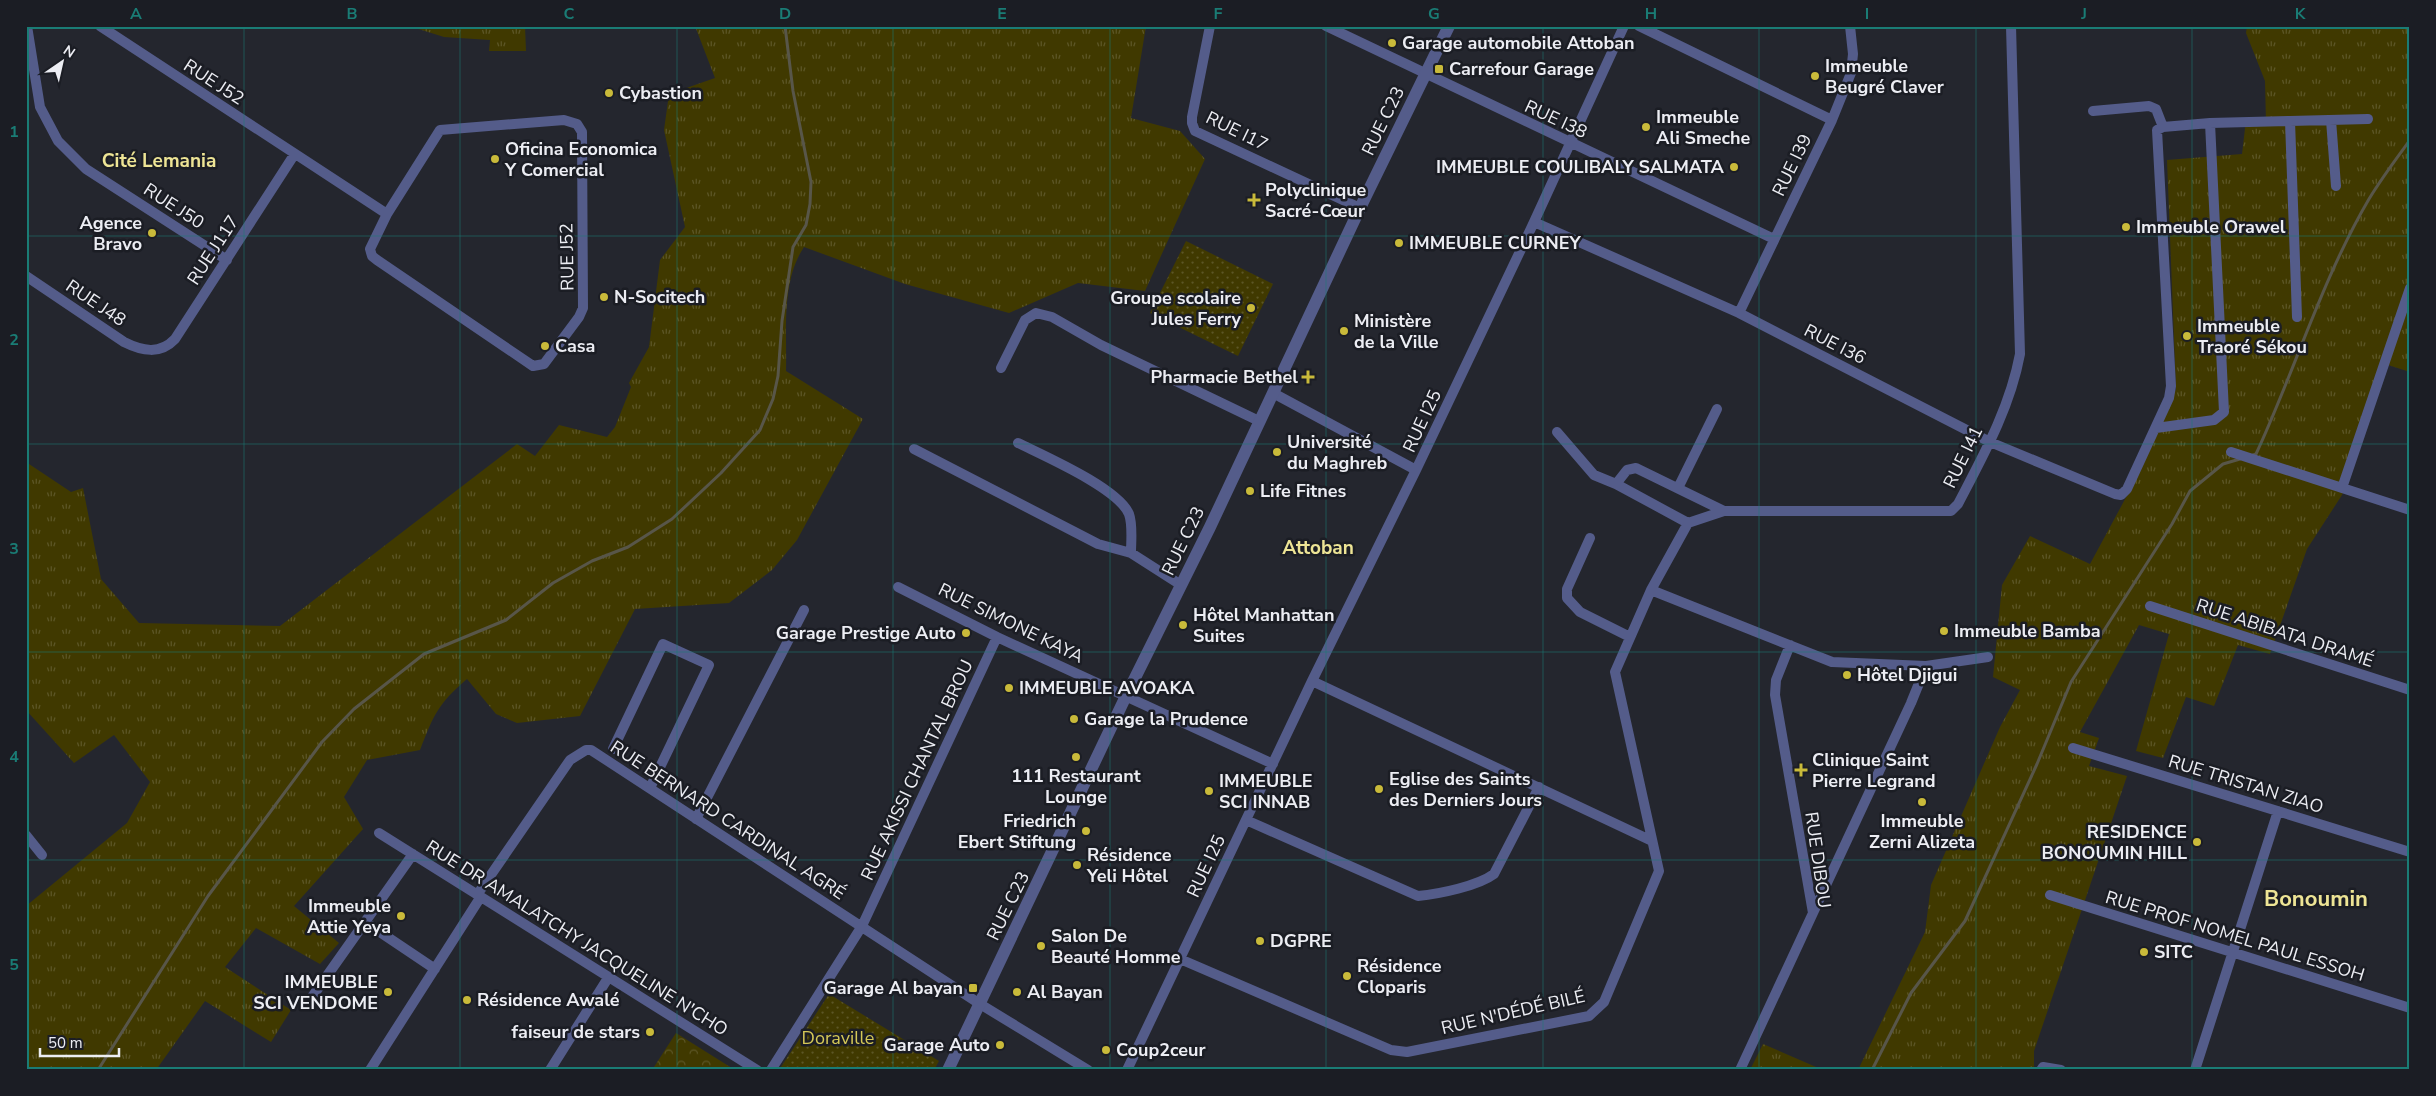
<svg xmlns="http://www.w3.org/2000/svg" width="2436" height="1096" viewBox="0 0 2436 1096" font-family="'Nunito Sans',sans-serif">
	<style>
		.grass { fill: url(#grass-tufts) }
		.forest { fill: url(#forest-crowns) }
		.park { fill: url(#park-dots) }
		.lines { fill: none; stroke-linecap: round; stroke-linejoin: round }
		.stream { stroke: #585649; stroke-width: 3 }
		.minor { stroke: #545c8a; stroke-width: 10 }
		.tertiary { stroke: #545c8a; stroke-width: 12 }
		.grid { fill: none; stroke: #1a7c75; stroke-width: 1; stroke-opacity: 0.55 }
		.poi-dot { fill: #c9ba3a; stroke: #1b1d24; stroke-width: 2 }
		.labels { text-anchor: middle; stroke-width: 5; stroke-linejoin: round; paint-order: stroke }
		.poi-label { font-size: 18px; font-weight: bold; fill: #ecedf3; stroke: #1b1d24; text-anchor: start }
		.street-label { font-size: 18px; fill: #ecedf3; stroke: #1b1d24 }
		.park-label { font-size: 18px; fill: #d5c857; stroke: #1b1d24 }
		.neighbourhood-label { font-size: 19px; font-weight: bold; fill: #ede495; stroke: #1b1d24 }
		.district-label { font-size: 22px; font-weight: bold; fill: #ede495; stroke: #1b1d24 }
		.neatline { fill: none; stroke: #1a7c75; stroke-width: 2 }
		.grid-label { font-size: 16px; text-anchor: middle; font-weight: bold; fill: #1a7c75 }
	</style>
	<defs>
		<pattern id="grass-tufts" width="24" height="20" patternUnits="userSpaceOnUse" patternTransform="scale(1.25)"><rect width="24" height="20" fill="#403900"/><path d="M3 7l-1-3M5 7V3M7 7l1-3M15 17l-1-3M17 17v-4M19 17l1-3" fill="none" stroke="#5c5626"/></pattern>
		<pattern id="forest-crowns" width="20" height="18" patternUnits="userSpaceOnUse" patternTransform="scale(1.25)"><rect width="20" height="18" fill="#403900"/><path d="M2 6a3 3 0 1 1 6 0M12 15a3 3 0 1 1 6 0" fill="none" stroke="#5c5626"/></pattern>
		<pattern id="park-dots" width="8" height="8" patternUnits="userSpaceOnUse" patternTransform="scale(1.25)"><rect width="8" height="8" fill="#403900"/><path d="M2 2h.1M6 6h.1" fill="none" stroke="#5c5626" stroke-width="1.8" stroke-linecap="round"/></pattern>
	</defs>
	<rect width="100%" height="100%" fill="#24262e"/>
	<path class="grass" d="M409,26H525L526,51H489L490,40L444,37Z
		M695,26H1146L1131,118L1180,131L1205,159L1145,291L1078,283L1009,313L905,284L804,247C781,281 787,331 786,371L863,419L797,540L772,570L729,603L635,609L580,716L517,723L496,714L467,679C438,704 434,714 420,750L367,760L344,797L363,829L294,906L339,943L320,964L256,928L225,967L291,1010L271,1042L205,1001L156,1070H26V906L127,823L150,782L114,735L74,763L26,710V462L71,492L83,488L101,579L139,623L280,626L517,444L535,456L559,425L607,437L615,427L631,387L629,383L649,347L660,260L685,227L664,130L669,94L715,78Z
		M2247,26H2410V372L2388,365L2342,495L2307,549L2270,654L2238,645L2214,706L2186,697L2163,758L2136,751L2169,634L2139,625L2080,732L2099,738L2089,766L2127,776L2034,1051V1070H1858L1925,932L1931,885L2000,727L2020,690L1993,677L2002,585L2030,536L2090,564L2130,490L2176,389L2167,160L2242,154L2246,120L2266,123L2265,81L2246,33Z
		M1763,1044L1823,1070H1750Z"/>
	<path class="forest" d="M676,1033L735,1070H652Z"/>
	<path class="park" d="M1186,241L1273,284L1238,356L1150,313Z
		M829,994L939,1061L934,1070H779Z"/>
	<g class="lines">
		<path class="stream" d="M2253,455L2256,454C2295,370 2322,279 2369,199C2381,179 2396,159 2410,140
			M98,1070L208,896L322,742L354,709L424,654L506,620L553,583L592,561L628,547L672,519L721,473L760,430L773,399L778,376L782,321L793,247L806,225L810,204L811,182L793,91L785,26
			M1872,1070L1911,993L1965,921L2037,764L2071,682L2172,524L2190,491L2223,464L2240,459"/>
		<path class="minor" d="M27,26L40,107L58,141L86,169L227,260
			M100,26L387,214
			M1210,26L1192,117V123L1195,131L1360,208
			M1326,26L1774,239
			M1639,26L1832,120
			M2093,111L2149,106L2156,109L2163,127
			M564,120L577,124L582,132L583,308L579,317L544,364L533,366L377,260L372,256L370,249L387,214L440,130Z
			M2331,120L2336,186
			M2290,121L2368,119
			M1534,222L1739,313L1990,442L2115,494L2121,495L2127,489L2169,398L2171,386L2157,130L2163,127L2210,123L2290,121L2297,317
			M26,276L124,342C142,351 160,355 175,339L294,155
			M1739,313L1832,120L1851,73L1853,54L1850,26
			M1001,368L1025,320L1036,313L1052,317L1101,345L1259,421
			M1273,393L1416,470
			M2156,428L2214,420L2224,412L2210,123
			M1557,432L1594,475L1616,484L1688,523
			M1018,443C1044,456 1118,488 1129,514C1133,525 1131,541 1131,553
			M914,449L1098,544L1131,553L1181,585
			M2231,452L2410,510
			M1616,484L1627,470L1636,468L1724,511
			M1678,488L1717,409
			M2342,488L2410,288
			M1590,538L1567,589V598L1580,612L1630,637
			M898,587L997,637L1273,764
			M1651,590L1832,662L1926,666L1988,657
			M2150,606L2410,690
			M1312,681L1652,841
			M2073,748L2410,852
			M613,749L663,644L709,665L650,788
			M696,819L804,610
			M1246,820L1418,896C1439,894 1478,886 1494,874L1539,787
			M379,833L757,1070
			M26,835L42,855
			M477,895L570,760L586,750H591L980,1004L1088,1070
			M2050,895L2410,1008
			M1813,913L1911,703L1926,666
			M365,922L435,969
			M1180,959L1391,1050L1407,1052L1589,1016L1604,1002L1659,871L1615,672L1651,590L1688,523L1724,511H1951L1958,504C1983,456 2010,408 2020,354L2011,26
			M312,997L413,854
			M370,1070L480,898
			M550,1070L608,978
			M771,1070L862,926L997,637
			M1127,1070L1312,681L1416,470L1534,222L1624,26
			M1740,1070L1813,913L1775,695L1776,680L1790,645
			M2041,1070L2043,1067L2061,1070
			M2195,1070L2278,811"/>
		<path class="tertiary" d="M948,1070L1126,696L1210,527L1360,208L1449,26"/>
	</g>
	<path class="grid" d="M244,26V1070M460,26V1070M677,26V1070M893,26V1070M1110,26V1070M1326,26V1070M1543,26V1070M1759,26V1070M1976,26V1070M2192,26V1070M26,236H2410M26,444H2410M26,652H2410M26,860H2410"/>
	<g class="poi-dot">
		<circle cx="1392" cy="43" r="5"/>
		<rect x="1434" y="64" width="10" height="10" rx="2.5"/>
		<circle cx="1815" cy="76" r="5"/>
		<circle cx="609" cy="93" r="5"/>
		<circle cx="1646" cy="127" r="5"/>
		<circle cx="495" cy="159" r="5"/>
		<circle cx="1734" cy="167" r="5"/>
		<path d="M1251.5 192.5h5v5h5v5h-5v5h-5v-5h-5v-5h5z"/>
		<circle cx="2126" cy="227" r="5"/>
		<circle cx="152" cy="233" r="5"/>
		<circle cx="1399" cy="243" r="5"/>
		<circle cx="604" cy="297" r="5"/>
		<circle cx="1251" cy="308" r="5"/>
		<circle cx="1344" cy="331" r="5"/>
		<circle cx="2187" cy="336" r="5"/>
		<circle cx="545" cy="346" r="5"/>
		<path d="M1305.5 369.5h5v5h5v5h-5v5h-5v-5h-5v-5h5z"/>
		<circle cx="1277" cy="452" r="5"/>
		<circle cx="1250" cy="491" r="5"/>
		<circle cx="1183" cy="625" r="5"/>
		<circle cx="1944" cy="631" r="5"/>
		<circle cx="966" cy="633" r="5"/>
		<circle cx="1847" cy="675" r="5"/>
		<circle cx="1009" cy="688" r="5"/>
		<circle cx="1074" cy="719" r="5"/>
		<circle cx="1076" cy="757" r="5"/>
		<path d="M1798.5 762.5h5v5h5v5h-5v5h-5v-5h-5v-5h5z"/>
		<circle cx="1379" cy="789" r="5"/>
		<circle cx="1209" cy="791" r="5"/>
		<circle cx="1922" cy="802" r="5"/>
		<circle cx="1086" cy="831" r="5"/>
		<circle cx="2197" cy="842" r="5"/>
		<circle cx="1077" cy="865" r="5"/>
		<circle cx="401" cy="916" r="5"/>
		<circle cx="1260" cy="941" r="5"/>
		<circle cx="1041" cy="946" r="5"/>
		<circle cx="2144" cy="952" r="5"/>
		<circle cx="1347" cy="976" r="5"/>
		<rect x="968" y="983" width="10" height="10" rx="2.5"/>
		<circle cx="388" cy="992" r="5"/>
		<circle cx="1017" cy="992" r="5"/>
		<circle cx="467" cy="1000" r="5"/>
		<circle cx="650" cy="1032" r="5"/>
		<circle cx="1000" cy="1045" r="5"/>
		<circle cx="1106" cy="1050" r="5"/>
	</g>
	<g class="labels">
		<g class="poi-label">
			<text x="1402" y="49">Garage automobile Attoban</text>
			<text x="1825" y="72">Immeuble<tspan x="1825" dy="21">Beugré Claver</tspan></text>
			<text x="1449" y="75">Carrefour Garage</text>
			<text x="619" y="99">Cybastion</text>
			<text x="1656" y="123">Immeuble<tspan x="1656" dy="21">Ali Smeche</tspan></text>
			<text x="505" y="155">Oficina Economica<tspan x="505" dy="21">Y Comercial</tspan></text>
			<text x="1724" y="173" text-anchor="end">IMMEUBLE COULIBALY SALMATA</text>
			<text x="1265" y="196">Polyclinique<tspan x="1265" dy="21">Sacré-Cœur</tspan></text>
			<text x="142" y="229" text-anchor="end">Agence<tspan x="142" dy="21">Bravo</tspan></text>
			<text x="2136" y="233">Immeuble Orawel</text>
			<text x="1409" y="249">IMMEUBLE CURNEY</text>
			<text x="614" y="303">N-Socitech</text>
			<text x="1241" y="304" text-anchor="end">Groupe scolaire<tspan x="1241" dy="21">Jules Ferry</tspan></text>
			<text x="1354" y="327">Ministère<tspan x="1354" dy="21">de la Ville</tspan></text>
			<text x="2197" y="332">Immeuble<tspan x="2197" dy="21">Traoré Sékou</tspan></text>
			<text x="555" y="352">Casa</text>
			<text x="1298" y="383" text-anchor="end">Pharmacie Bethel</text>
			<text x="1287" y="448">Université<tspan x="1287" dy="21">du Maghreb</tspan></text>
			<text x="1260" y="497">Life Fitnes</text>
			<text x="1193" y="621">Hôtel Manhattan<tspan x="1193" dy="21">Suites</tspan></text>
			<text x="1954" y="637">Immeuble Bamba</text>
			<text x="956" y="639" text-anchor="end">Garage Prestige Auto</text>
			<text x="1857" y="681">Hôtel Djigui</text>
			<text x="1019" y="694">IMMEUBLE AVOAKA</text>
			<text x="1084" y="725">Garage la Prudence</text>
			<text x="1812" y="766">Clinique Saint<tspan x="1812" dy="21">Pierre Legrand</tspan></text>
			<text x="1076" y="782" text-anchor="middle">111 Restaurant<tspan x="1076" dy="21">Lounge</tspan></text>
			<text x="1389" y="785">Eglise des Saints<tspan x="1389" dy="21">des Derniers Jours</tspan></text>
			<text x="1219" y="787">IMMEUBLE<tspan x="1219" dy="21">SCI INNAB</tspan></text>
			<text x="1076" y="827" text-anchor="end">Friedrich<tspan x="1076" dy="21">Ebert Stiftung</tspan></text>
			<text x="1922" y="827" text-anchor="middle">Immeuble<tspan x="1922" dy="21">Zerni Alizeta</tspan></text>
			<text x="2187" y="838" text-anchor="end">RESIDENCE<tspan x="2187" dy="21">BONOUMIN HILL</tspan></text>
			<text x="1087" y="861">Résidence<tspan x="1087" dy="21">Yeli Hôtel</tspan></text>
			<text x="391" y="912" text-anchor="end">Immeuble<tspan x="391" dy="21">Attie Yeya</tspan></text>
			<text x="1051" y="942">Salon De<tspan x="1051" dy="21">Beauté Homme</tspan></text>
			<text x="1270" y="947">DGPRE</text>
			<text x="2154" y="958">SITC</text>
			<text x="1357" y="972">Résidence<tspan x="1357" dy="21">Cloparis</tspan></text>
			<text x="378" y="988" text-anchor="end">IMMEUBLE<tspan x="378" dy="21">SCI VENDOME</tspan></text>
			<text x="963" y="994" text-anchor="end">Garage Al bayan</text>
			<text x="1027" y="998">Al Bayan</text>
			<text x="477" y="1006">Résidence Awalé</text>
			<text x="640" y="1038" text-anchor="end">faiseur de stars</text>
			<text x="990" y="1051" text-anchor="end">Garage Auto</text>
			<text x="1116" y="1056">Coup2ceur</text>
		</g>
		<g class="street-label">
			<text transform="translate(214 82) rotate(33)" y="6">RUE J52</text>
			<text transform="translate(1556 119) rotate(25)" y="6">RUE I38</text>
			<text transform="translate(1383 121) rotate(-64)" y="6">RUE C23</text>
			<text transform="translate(1237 131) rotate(26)" y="6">RUE I17</text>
			<text transform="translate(1792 165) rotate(-64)" y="6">RUE I39</text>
			<text transform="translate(174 206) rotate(33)" y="6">RUE J50</text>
			<text transform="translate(213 250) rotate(-57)" y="6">RUE J117</text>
			<text transform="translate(567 257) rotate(-91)" y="6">RUE J52</text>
			<text transform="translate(96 303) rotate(34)" y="6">RUE J48</text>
			<text transform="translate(1835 344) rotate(27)" y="6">RUE I36</text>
			<text transform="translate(1422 421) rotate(-65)" y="6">RUE I25</text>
			<text transform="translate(1963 457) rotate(-64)" y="6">RUE I41</text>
			<text transform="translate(1183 541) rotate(-64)" y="6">RUE C23</text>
			<text transform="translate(1011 623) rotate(26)" y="6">RUE SIMONE KAYA</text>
			<text transform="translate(2285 633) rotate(18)" y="6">RUE ABIBATA DRAMÉ</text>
			<text transform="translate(917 770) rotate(-65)" y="6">RUE AKISSI CHANTAL BROU</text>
			<text transform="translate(2246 784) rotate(17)" y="6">RUE TRISTAN ZIAO</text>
			<text transform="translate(728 820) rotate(33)" y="6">RUE BERNARD CARDINAL AGRÉ</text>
			<text transform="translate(1818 860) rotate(82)" y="6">RUE DIBOU</text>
			<text transform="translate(1206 866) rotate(-65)" y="6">RUE I25</text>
			<text transform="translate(1008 906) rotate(-64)" y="6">RUE C23</text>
			<text transform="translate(2235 936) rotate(17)" y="6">RUE PROF NOMEL PAUL ESSOH</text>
			<text transform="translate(577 938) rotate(32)" y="6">RUE DR AMALATCHY JACQUELINE N'CHO</text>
			<text transform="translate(1513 1012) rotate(-13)" y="6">RUE N'DÉDÉ BILÉ</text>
		</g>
		<g class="park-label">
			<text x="838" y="1044">Doraville</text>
		</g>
		<g class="neighbourhood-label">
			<text x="159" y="167">Cité Lemania</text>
			<text x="1318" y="554">Attoban</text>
		</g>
		<g class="district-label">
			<text x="2316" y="906">Bonoumin</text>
		</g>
	</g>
	<rect width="2436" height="1096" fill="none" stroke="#1b1d24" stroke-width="55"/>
	<g transform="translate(62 62) rotate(34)" stroke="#1b1d24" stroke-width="4" paint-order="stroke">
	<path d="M0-4L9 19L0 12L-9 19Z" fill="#ecedf3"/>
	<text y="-8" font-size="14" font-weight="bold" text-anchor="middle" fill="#ecedf3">N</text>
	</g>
	<path d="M40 1048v8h79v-8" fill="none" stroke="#ecedf3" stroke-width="2.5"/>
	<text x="48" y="1048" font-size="15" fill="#ecedf3" stroke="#1b1d24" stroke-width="4" paint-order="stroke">50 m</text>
	<rect x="28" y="28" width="2380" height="1040" class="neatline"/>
	<g class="grid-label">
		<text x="136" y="19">A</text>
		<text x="352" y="19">B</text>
		<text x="569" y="19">C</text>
		<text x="785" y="19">D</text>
		<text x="1002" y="19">E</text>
		<text x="1218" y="19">F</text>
		<text x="1434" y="19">G</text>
		<text x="1651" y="19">H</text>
		<text x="1867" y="19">I</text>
		<text x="2084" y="19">J</text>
		<text x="2300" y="19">K</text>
		<text x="14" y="137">1</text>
		<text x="14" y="345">2</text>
		<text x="14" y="554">3</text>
		<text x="14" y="762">4</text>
		<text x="14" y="970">5</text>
	</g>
</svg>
